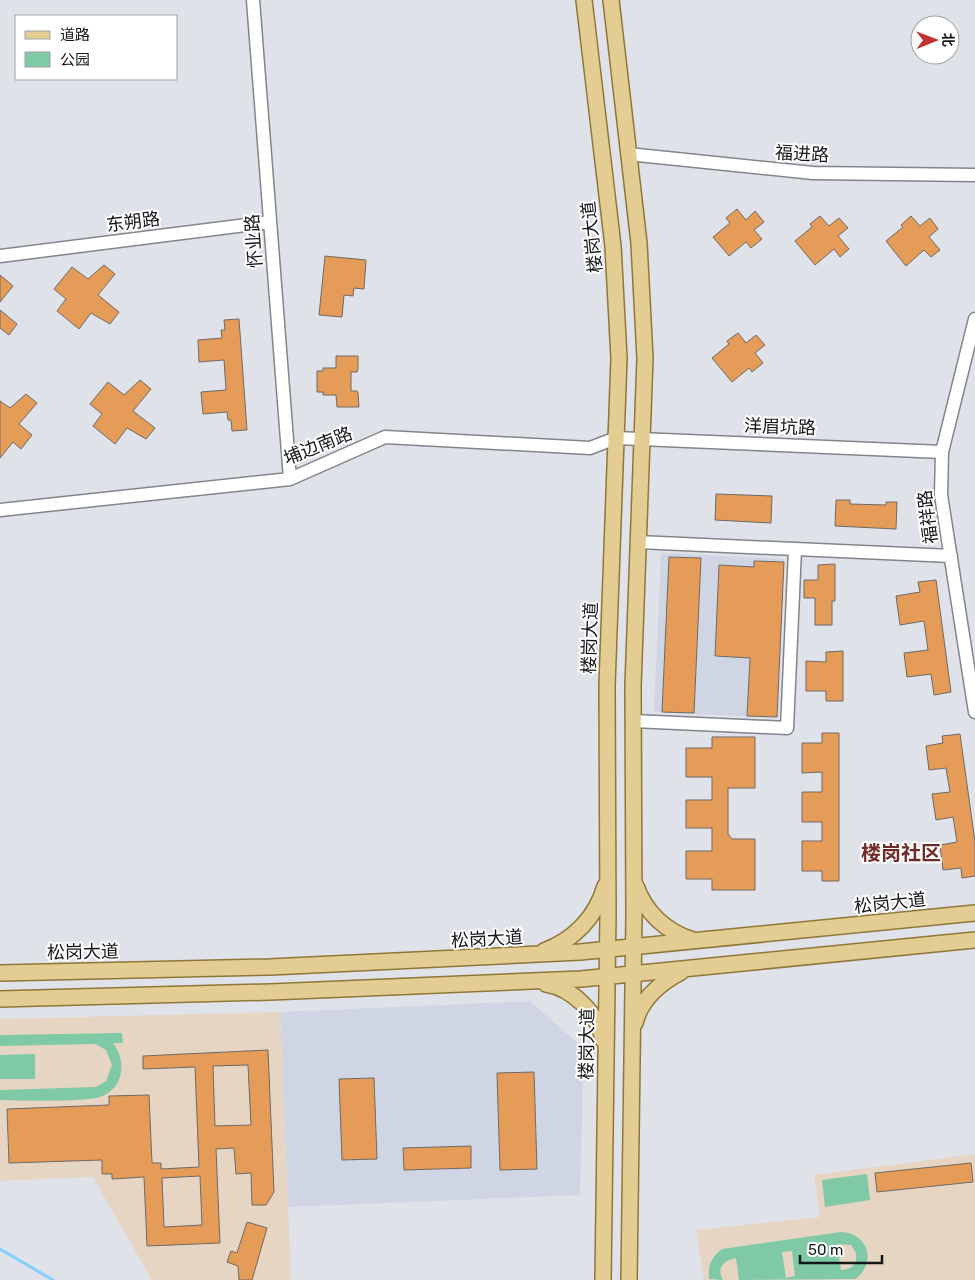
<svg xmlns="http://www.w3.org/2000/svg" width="975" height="1280" viewBox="0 0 975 1280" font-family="Rubik,'Noto Sans SC',sans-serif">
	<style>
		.built { fill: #d0d5e3 }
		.education { fill: #e7d5c4 }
		.green { fill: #7fc9a7; fill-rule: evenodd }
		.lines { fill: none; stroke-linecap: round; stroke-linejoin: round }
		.stream { stroke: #84cffb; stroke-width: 3 }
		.building { fill: #e49c58; stroke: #6f6965; fill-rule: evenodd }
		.minor-casing { stroke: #82858b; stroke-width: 15 }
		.major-casing { stroke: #907738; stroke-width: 18 }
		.minor { stroke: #fff; stroke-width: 12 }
		.major { stroke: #e4cd92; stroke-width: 15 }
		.labels { text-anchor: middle; stroke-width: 4; stroke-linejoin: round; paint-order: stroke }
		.street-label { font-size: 18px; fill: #151619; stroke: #fff }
		.quarter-label { font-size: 20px; font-weight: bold; fill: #702a27; stroke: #fff }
	</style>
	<rect width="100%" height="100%" fill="#dfe2e9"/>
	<path class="built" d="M661,553L784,559L778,718L654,712Z
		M530,1001L584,1049L580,1195L288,1207L280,1012Z"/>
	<path class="education" d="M280,1012L291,1280H152L93,1177L0,1181V1019Z
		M975,1154V1280H704L696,1230L820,1217L814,1175Z"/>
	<path class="green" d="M122,1033L123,1043H113C127,1061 124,1089 100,1097C84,1102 19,1101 0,1100V1090L96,1087L106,1081L112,1065L106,1050L95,1044L0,1046V1035Z
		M35,1054V1079H0V1055Z
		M867,1174L870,1200L825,1207L822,1180Z
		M841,1232C869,1233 877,1264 855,1279L739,1280L736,1258C724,1260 716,1268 723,1280L709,1279C708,1266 711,1257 722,1249ZM837,1244L851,1245L856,1253C858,1264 851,1270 841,1270ZM792,1251L795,1276L786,1278L782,1252Z"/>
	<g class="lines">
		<path class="stream" d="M0,1249L53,1280"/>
	</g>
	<path class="building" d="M737,209L746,220L755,211L764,222L754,230L762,239L751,248L746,242L729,256L713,237L730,223L726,218Z
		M820,216L829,226L839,218L848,228L838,236L849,249L840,257L834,249L815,265L795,241L812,227L810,224Z
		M911,216L920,226L930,218L938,229L929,237L940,250L931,257L924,250L906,266L886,241L903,227L901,225Z
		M325,256L366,260L364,289L354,288L353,296L344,295L342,317L319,315Z
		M104,265L115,274L98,295L119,312L110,324L91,313L79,329L57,311L66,299L54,289L72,267L88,279Z
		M0,275L13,286L0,302Z
		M0,310L17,324L9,335L0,328Z
		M239,319L247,430L232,431L231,420H228L227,412L203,414L201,392L226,390L224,360L199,362L198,340L222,338L221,330H225L224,320Z
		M738,333L746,343L756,335L765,345L755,353L763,363L752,372L749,368L732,382L712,358L729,344L727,341Z
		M336,356H358V369L357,372H351V391H357L358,393L359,407H337L336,395H323V392H317V371H323V368H336Z
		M140,380L151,389L133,411L155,428L146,439L127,428L115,444L93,426L102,414L90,404L108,382L124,395Z
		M26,394L37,403L19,424L32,435L21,449L13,442L0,458V401L10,408Z
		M716,494L772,496L771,523L715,520Z
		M836,500H850V504L886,505V502H897L896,529L835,526Z
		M669,557L701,558L694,713L662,712Z
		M754,561L784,562L777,717L747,716L750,658L715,656L719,565L754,567Z
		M835,564V601H832V625H815V598H804V580H818V565Z
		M936,580L951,692L934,695L931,674L907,677L904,653L928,650L924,621L900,625L896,596L920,592L918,582Z
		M843,651V701H826V691H806V661L826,662V652Z
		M822,733H839V881H822V871H802V841H822V822H802V792H822V772L802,773V743H822Z
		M960,734L975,842V876L962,878L961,868L943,870L940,845L957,842L953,817L936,820L932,794L950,792L946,768L929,770L926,746L943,743L942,736Z
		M712,737H755V788H728V834L732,839H755V890H712V879H686V851H712V828H686V800H712V777H686V748H712Z
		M268,1050L274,1192L266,1205H252L251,1173L236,1174L234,1148L216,1149L220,1243L147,1246L144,1177L112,1179V1174H102V1160L9,1163L7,1109L109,1105V1096L149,1095L152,1163H161V1169L199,1167L195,1067L143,1069V1056ZM248,1065L251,1125L215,1126L213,1066ZM200,1176L202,1225L164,1227L162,1178Z
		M534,1072L537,1169L500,1170L497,1073Z
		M374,1078L377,1159L342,1160L339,1079Z
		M471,1146V1168L404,1170L403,1148Z
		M971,1163L973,1182L877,1192L875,1173Z
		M247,1222L267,1228L252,1280H239L238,1266L227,1262L231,1251L237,1253Z"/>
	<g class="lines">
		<defs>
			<path id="minor" d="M253,0L290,479
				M628,154L813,173L975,175
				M0,256L270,222
				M975,319L942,452L941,495L975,712
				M0,510L290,479L385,437L590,448L616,438L942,452
				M638,542L951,556
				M633,721L787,728L795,549"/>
			<path id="major" d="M584,0L613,246L619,358L607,686L608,914L603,1280
				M611,0L639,243L645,358L633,686L634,914L629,1280
				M636,886C645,912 666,932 693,940
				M544,951C574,940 596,917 605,886
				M0,973L270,967L580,952L975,913
				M546,984C572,988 598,1013 603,1040
				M0,999L270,992L581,979L975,940
				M635,1023C641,999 660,983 681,972"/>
		</defs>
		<use href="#minor" class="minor-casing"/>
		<use href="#major" class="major-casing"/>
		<use href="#minor" class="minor"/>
		<use href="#major" class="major"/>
	</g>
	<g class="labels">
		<g class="street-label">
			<text transform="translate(802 154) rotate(3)" y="6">福进路</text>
			<text transform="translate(133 222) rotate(-7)" y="6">东朔路</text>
			<text transform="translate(592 237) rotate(-96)" y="6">楼岗大道</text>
			<text transform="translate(254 241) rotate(-94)" y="6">怀业路</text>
			<text transform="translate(780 427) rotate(2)" y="6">洋眉坑路</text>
			<text transform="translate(318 446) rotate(-22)" y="6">埔边南路</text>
			<text transform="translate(928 517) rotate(-97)" y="6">福祥路</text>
			<text transform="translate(590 638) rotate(-88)" y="6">楼岗大道</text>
			<text transform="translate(890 903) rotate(-6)" y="6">松岗大道</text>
			<text transform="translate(487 939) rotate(-3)" y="6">松岗大道</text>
			<text transform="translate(83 952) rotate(-1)" y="6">松岗大道</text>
			<text transform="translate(587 1044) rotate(-89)" y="6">楼岗大道</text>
		</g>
		<g class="quarter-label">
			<text x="901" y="860">楼岗社区</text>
		</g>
	</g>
	<rect x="15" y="15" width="162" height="65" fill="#ffffff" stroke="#a1a2a3"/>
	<rect x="25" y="31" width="25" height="8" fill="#e4cd92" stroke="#a1a2a3"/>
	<text x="60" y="40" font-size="15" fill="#151619">道路</text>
	<rect x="25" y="52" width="25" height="15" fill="#7fc9a7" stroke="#a1a2a3"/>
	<text x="60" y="65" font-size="15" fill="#151619">公园</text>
	<g transform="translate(935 40) rotate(89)"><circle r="24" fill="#ffffff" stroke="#a1a2a3"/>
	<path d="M0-4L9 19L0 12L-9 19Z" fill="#c13232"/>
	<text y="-8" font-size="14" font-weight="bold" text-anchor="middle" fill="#151619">北</text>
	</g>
	<path d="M800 1255v8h82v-8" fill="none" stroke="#151619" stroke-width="2.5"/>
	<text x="808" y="1255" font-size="15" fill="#151619" stroke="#ffffff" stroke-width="4" paint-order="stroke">50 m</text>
</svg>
